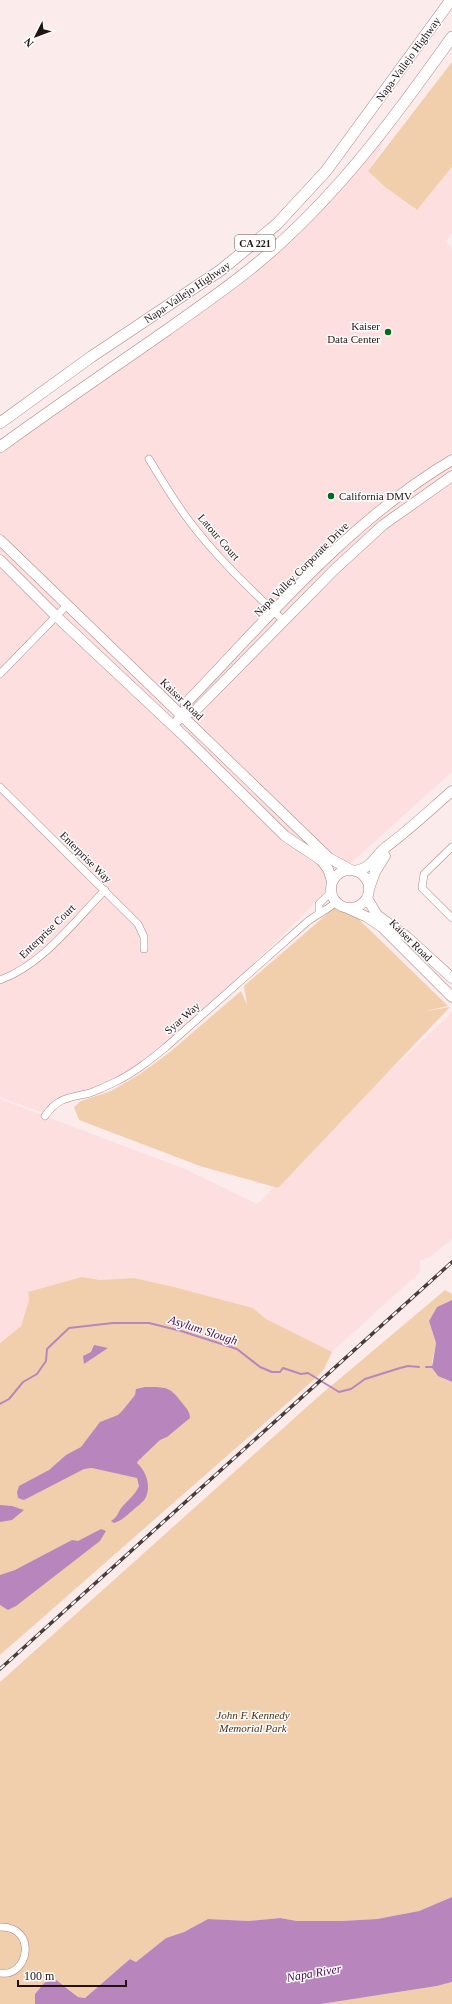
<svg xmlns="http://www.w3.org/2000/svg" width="452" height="2004" viewBox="0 0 452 2004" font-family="'Times New Roman',serif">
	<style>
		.built { fill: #fedfe0 }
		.green { fill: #f1cfad }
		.water { fill: #b886bc }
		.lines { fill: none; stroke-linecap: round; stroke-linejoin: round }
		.stream { stroke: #b886bc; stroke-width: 2 }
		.street-casing { stroke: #aa8485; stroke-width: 8 }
		.secondary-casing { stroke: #aa8485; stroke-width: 11 }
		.primary-casing { stroke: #aa8485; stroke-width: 12 }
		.street { stroke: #fff; stroke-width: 7 }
		.secondary { stroke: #fff; stroke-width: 10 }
		.primary { stroke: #fff; stroke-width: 11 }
		.rail-casing { stroke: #4a3b3c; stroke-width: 3.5 }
		.rail { stroke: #fdfdfd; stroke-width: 2; stroke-dasharray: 6; stroke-linecap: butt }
		.poi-dot { fill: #006b1a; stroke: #fdfdfd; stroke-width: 1.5 }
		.labels { text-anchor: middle; stroke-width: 3; stroke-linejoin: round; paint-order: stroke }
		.shield { fill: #fdfdfd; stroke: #63595a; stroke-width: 1 }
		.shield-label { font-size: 10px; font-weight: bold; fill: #211314 }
		.street-label { font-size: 11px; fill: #211314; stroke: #fdfdfd }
		.poi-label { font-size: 11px; fill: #211314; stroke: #fdfdfd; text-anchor: end }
		.park-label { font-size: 11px; font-style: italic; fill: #463016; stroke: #fdfdfd }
		.water-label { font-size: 12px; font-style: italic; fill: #48084f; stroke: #fdfdfd }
	</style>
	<rect width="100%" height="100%" fill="#fcebeb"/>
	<path class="built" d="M402,107L368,171L385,187L416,210L452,167V233L446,241L452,249V772L344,869L322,895L281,937L165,1046L116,1080L88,1090L56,1098L43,1113L0,1097V447L289,236Z
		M452,1012V1239L430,1257L420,1261V1272L332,1352L266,1319L253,1308L174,1287L134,1278L100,1280L82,1277L29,1300L21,1326L0,1343V1099L185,1169L257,1204L371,1089Z"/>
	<path class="green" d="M452,62V167L417,210L385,187L368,171Z
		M341,902L448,1006L421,1012L450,1007L278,1188L200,1166L79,1120L74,1107L81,1101L111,1091L140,1074L170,1052L241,991L247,1005L244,986Z
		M82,1277L100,1280L134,1278L174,1287L253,1308L266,1319L332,1352L324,1369L317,1377L0,1655V1343L21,1326L29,1300L28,1292Z
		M445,1290L452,1294V1300L437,1307L429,1321L436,1343L432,1363L444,1379L452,1382V1897L419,1911L377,1919L341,1921H297L280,1918L249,1921L208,1919L184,1932L166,1938L136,1962L130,1959L85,1998L78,1997L66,1987L44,1983L35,1994V2004H0V1682L318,1397Z
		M452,1982V2004H321L437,1986Z"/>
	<path class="water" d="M452,1300V1382L438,1376L432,1368L436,1343L429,1321L437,1307Z
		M94,1345L108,1348L84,1364L83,1356L91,1352Z
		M145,1387C166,1387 170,1386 183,1404C187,1409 190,1412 190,1418L167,1437L160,1440L138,1461L137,1463C146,1471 151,1485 146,1497C144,1502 136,1507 132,1511C126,1516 121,1521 114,1523L111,1521C120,1515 117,1512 123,1506C129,1499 135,1495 139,1486L137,1478L92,1468L84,1469L24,1500L18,1498L17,1492L19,1486L49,1470L66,1455L81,1447L100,1422L118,1415L123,1410L135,1395L136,1389Z
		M0,1505L12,1506L24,1510L12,1520L0,1522Z
		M101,1529L106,1531L100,1541L16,1606L8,1610L0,1605V1575L15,1570L72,1540L78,1541Z
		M452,1897V1982L437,1986L321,2004H35V1994L44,1983L55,1979L78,1997L85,1998L130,1959L136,1962L166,1938L184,1932L208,1919L249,1921L280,1918L297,1921H341L377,1919L419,1911Z"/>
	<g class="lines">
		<path class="stream" d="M426,1367H433
			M0,1404L9,1399L23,1382L37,1374L46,1361L47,1349L69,1328L113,1323H149L181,1331L237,1349L260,1367L272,1372H280L283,1368L301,1374L308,1373L339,1392L351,1389L365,1379L400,1368L408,1366L419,1367"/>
		<defs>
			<path id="street" d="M149,459C161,479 173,499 187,518C215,556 250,589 284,621
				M0,674L67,605
				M0,787L138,924L144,937V949
				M452,847L424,874L422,888L452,918
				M319,912V904L331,892
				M0,980C42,965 74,922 105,890
				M45,1116C58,1097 69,1098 90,1093C98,1090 107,1086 115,1082C134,1073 150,1060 166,1047L307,922C317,914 326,911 336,902
				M0,1927C38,1926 29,1978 0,1973"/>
			<path id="secondary" d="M0,540L329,858L351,870
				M0,560L56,616L185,737L285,836L321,860L328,869L332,881
				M186,712V703C268,618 349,521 452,460
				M178,720L186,712H194L334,570L383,525L452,476
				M331 889a19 19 0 1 1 38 0a19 19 0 1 1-38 0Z
				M355,871C375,866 372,858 386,847C409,830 430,810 452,791
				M369,889L375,872L385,856
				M367,898L377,915L407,937L452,978
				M347,908L367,917L382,927L452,997"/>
			<path id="primary" d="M0,423L91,357L221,270L277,224L326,171L451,0
				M0,447C55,407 111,369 167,330C209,300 252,271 289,235C352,176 402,107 452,37"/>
		</defs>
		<use href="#street" class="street-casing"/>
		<use href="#secondary" class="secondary-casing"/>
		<use href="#primary" class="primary-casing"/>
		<use href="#street" class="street"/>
		<use href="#secondary" class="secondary"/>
		<use href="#primary" class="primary"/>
		<defs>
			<path id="rail" d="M0,1669L452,1262"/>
		</defs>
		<use href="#rail" class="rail-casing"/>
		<use href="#rail" class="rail"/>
	</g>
	<g class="poi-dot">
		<circle cx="388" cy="332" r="4"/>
		<circle cx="331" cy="496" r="4"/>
	</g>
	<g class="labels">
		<rect class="shield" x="235" y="235" width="40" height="16" rx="3"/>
		<g class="shield-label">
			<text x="255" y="247">CA 221</text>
		</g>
		<g class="street-label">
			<text transform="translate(408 59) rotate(-54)" y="4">Napa-Vallejo Highway</text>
			<text transform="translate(187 292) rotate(-34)" y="4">Napa-Vallejo Highway</text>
			<text transform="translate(219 537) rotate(49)" y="4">Latour Court</text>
			<text transform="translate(301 569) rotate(-45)" y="4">Napa Valley Corporate Drive</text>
			<text transform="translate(182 699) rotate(44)" y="4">Kaiser Road</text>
			<text transform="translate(86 857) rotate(45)" y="4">Enterprise Way</text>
			<text transform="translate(47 931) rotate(-44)" y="4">Enterprise Court</text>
			<text transform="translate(411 940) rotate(45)" y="4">Kaiser Road</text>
			<text transform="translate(182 1018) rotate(-41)" y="4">Syar Way</text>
		</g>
		<g class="poi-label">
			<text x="380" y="330">Kaiser<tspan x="380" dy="13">Data Center</tspan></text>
			<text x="339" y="500" text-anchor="start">California DMV</text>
		</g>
		<g class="park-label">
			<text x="253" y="1719">John F. Kennedy<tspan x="253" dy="13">Memorial Park</tspan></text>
		</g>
		<g class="water-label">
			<text transform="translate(203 1330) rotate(18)" y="4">Asylum Slough</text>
			<text transform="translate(314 1973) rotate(-10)" y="4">Napa River</text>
		</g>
	</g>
	<g transform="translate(36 36) rotate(228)" stroke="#fdfdfd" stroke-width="3" paint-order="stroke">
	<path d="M0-3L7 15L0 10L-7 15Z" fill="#211314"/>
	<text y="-6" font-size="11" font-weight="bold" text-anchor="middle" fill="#211314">N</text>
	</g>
	<path d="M18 1980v6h108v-6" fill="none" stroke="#211314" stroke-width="2"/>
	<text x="24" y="1980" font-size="12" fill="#211314" stroke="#fdfdfd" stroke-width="3" paint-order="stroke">100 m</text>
</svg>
